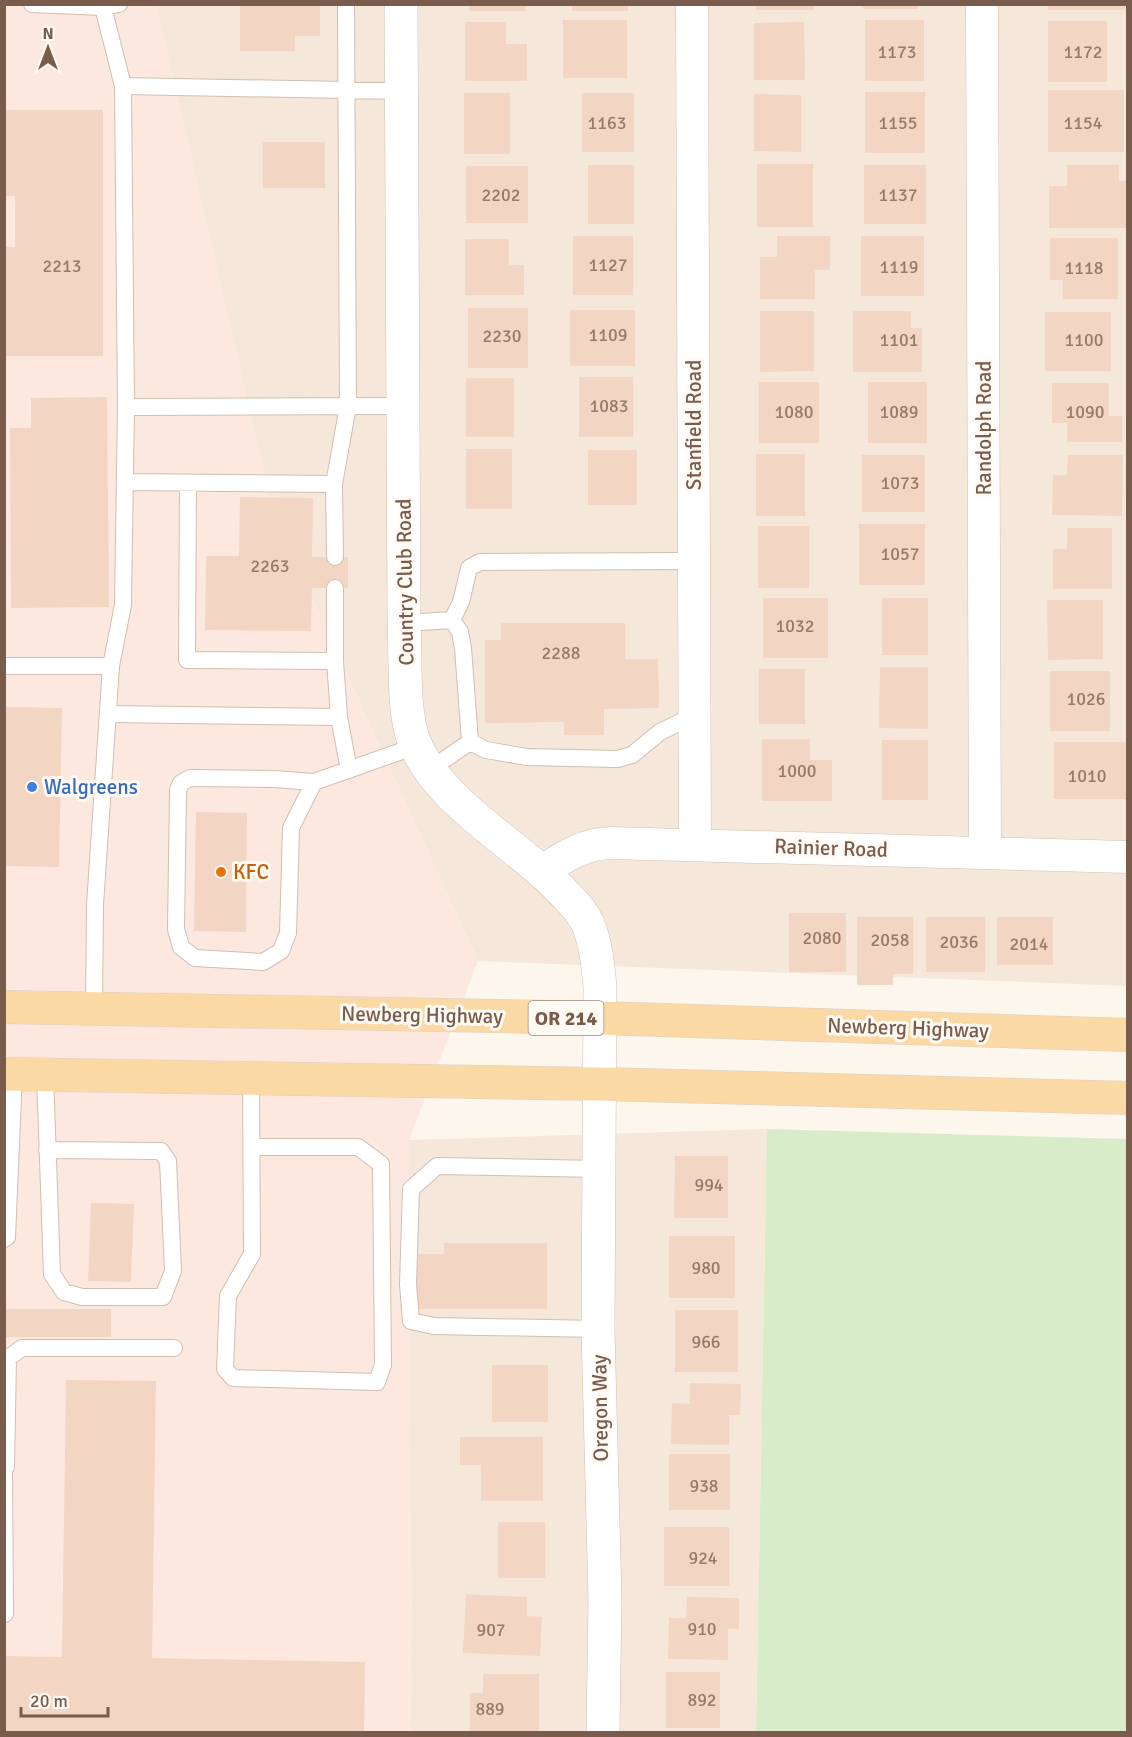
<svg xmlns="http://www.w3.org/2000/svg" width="1132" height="1737" viewBox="0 0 1132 1737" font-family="Signika,sans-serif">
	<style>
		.residential { fill: #f5e8da }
		.commercial { fill: #fde8e0 }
		.green { fill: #d8ecc9 }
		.building { fill: #f3d5c3 }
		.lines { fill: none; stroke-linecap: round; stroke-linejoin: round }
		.service-casing { stroke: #d1beb0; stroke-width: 18 }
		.minor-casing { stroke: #d1beb0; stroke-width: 33 }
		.tertiary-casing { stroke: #d1beb0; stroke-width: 34 }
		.primary-casing { stroke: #dad1cd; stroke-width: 34 }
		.service { stroke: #fff; stroke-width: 16 }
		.minor { stroke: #fff; stroke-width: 32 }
		.tertiary { stroke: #fff; stroke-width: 33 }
		.primary { stroke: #fbd9a5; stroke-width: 33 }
		.shop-dot { fill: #3f7fe0; stroke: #fffaf3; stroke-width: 2 }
		.food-dot { fill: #e8710a; stroke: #fffaf3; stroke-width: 2 }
		.labels { text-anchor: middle; stroke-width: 6; stroke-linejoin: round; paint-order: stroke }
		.number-label { font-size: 18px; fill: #987a6a }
		.shield { fill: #fffaf3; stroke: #a28b7f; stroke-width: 1.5 }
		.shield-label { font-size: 20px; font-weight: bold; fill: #7a5c4d }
		.street-label { font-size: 21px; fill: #7a5c4d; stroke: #fffaf3 }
		.shop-label { font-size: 21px; fill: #366cbe; stroke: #fffaf3; text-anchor: start }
		.food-label { font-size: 21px; fill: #c56008; stroke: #fffaf3; text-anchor: start }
	</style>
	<rect width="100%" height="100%" fill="#fdf6ec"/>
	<path class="residential" d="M156,5H1127V986L478,961L273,512Z
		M767,1129L756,1732H411L409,1140Z"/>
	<path class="commercial" d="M5,5H156L273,512L478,961L409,1140L411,1732H5Z"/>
	<path class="green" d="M767,1129L1127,1139V1732H756Z"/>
	<path class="building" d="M240,4H320V36H295V51H240Z
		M469,4H525V11H469Z
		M572,4H628V11H572Z
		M756,4H814V10H756Z
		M863,4H918V9H863Z
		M1048,4H1125V10H1048Z
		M563,20H627V78H563Z
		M865,20H924V81H865Z
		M1048,21H1107V82H1048Z
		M465,22H506V44H527V81H465Z
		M804,22L805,80H754V23Z
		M1048,90H1124V152H1048Z
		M865,92H925V153H865Z
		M464,93H510V154H464Z
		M582,93H634V152H582Z
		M754,94L801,95V152L754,151Z
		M4,110H103V356H4V247H15V196H4Z
		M263,142H325V188H263Z
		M757,164H813V227H757Z
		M588,165H634V224H588Z
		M864,165H926V224H864Z
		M1067,165H1119V181H1126V228H1049V186H1067Z
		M466,166H528V223H466Z
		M573,236H633V295H573Z
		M777,236H830V270H815V299H760V257H777Z
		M861,236H924V296H861Z
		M1050,238H1118V299H1063V280H1050Z
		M465,239H509V265H524V295H465Z
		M468,308H528V368H468Z
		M570,310H635V366H570Z
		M760,311H814V371L760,372Z
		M853,311H911V328H922V372H853Z
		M1045,312H1111V371H1045Z
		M579,377H633V437H579Z
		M466,378H514V437H466Z
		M759,382H819V443H759Z
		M868,382H927V443H868Z
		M1052,383H1109V416H1122V442H1067V423H1052Z
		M107,397L109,607L11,608L10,428H31V398Z
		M466,449H512V509H466Z
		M588,450H637V505H588Z
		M756,454H805V516H756Z
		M862,455H925V512H862Z
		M1068,455H1123L1122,516L1052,515L1053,475H1067Z
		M240,497L313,498L312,557H348V588H312L311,631L205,630L206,556H239Z
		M859,524H925V585H859Z
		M758,526H809V588H758Z
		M1067,528H1112V589H1053V549H1067Z
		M763,598H828V658H763Z
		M882,598H928V655H882Z
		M1047,600H1103V659L1048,660Z
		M501,623H625V659H658L659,708L604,709V735H564V722L485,723V640H501Z
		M880,667H928V729L879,728Z
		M759,669H805V724H759Z
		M1050,671H1110V731H1050Z
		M4,707L62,708L59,867L4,866Z
		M762,739H810V760H832V801H762Z
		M882,740H928V800H882Z
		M1054,742H1126V799H1054Z
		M196,812L247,813L246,932L194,931Z
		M789,913H846V972H789Z
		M857,917H913V974H893V985H857Z
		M926,917H985V972H926Z
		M997,917H1053V965H997Z
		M675,1156H728V1218H674Z
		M91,1203L134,1204L131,1282L88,1281Z
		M669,1236H735V1298H669Z
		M444,1243H547V1309H413V1254H444Z
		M5,1309H111V1337H5Z
		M675,1310H738V1372H675Z
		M492,1365H548V1422H492Z
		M66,1380L156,1381L152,1658L365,1662L364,1732H4V1656L62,1657Z
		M690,1383L741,1384L740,1415H729V1445L671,1444L672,1403L690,1404Z
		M460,1437H543V1501H481V1465H460Z
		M669,1454H730V1510H669Z
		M498,1522H545V1578H498Z
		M664,1527H729V1586H664Z
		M466,1594L527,1597V1616L542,1617L540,1656L463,1653Z
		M687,1597L739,1598V1629H728V1660L668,1659L669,1618H686Z
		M666,1672H720V1728H666Z
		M483,1674H539V1732H470V1693H483Z"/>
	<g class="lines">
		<defs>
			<path id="service" d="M32,4L103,7L123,86
				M103,7L119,4
				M126,407L123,86L401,91
				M125,482L334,484
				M188,483L187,660L335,661
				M335,557L334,484L348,406L346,4
				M335,588V661L339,717L349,770
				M452,620L461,602L469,568L480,562L695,561
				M404,623L452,620L460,632L463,648L470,742L429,770
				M4,666H111L95,905L94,1008
				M111,666L123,605L126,407L403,406
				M108,714L339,717
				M470,742L486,750L527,757L617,759L632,755L660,732L695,715
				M314,782L274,779L190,778L181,783L178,790L176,929L181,947L195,958L263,962L281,951L288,933L291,828L314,782L416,746
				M45,1074L52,1274L64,1292L82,1297H163L173,1271L168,1161L161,1151L47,1150
				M251,1078L252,1254L228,1296L225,1369L233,1378L377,1382L383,1365L381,1164L358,1147H252
				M4,1239L7,1237L14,1074
				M598,1329L434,1326L411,1321L408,1284L411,1189L437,1166L599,1169
				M4,1467L5,1614
				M6,1467L8,1358L22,1348H174"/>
			<path id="minor" d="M692,4L695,845
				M982,4L985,852
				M542,871C564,857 583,844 610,843L1128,857"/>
			<path id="tertiary" d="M401,4L404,619C406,654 402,710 414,741C437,802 515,842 560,889C570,900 582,910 588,924C596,944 598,966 600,987L598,1329L605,1599L603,1732"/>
			<path id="primary" d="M4,1007L600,1018L1128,1035
				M4,1074L599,1084L1128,1098"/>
		</defs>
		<use href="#service" class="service-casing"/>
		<use href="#minor" class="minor-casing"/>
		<use href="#tertiary" class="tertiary-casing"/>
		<use href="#primary" class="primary-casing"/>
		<use href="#service" class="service"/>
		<use href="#minor" class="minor"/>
		<use href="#tertiary" class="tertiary"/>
		<use href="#primary" class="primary"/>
	</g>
	<circle class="shop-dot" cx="32" cy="787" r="6"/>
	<circle class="food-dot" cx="221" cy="872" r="6"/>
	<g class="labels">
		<g class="number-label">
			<text x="897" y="58">1173</text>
			<text x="1083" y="58">1172</text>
			<text x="607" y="129">1163</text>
			<text x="898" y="129">1155</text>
			<text x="1083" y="129">1154</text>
			<text x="501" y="201">2202</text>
			<text x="898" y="201">1137</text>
			<text x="608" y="271">1127</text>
			<text x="62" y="272">2213</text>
			<text x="899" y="273">1119</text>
			<text x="1084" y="274">1118</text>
			<text x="608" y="341">1109</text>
			<text x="502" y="342">2230</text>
			<text x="899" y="346">1101</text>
			<text x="1084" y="346">1100</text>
			<text x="609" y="412">1083</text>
			<text x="794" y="418">1080</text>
			<text x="899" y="418">1089</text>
			<text x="1085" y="418">1090</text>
			<text x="900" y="489">1073</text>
			<text x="900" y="560">1057</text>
			<text x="270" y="572">2263</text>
			<text x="795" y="632">1032</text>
			<text x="561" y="659">2288</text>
			<text x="1086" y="705">1026</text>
			<text x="797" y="777">1000</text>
			<text x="1087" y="782">1010</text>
			<text x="822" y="944">2080</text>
			<text x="890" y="946">2058</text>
			<text x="959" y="948">2036</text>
			<text x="1029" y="950">2014</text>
			<text x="709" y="1191">994</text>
			<text x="706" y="1274">980</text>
			<text x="706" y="1348">966</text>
			<text x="704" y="1492">938</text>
			<text x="703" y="1564">924</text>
			<text x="702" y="1635">910</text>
			<text x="491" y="1636">907</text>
			<text x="702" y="1706">892</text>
			<text x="490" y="1715">889</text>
		</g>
		<rect class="shield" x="528.5" y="1001" width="75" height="34" rx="4.5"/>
		<g class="shield-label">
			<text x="566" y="1025">OR 214</text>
		</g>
		<g class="street-label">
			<text transform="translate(694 425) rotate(-90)" y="7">Stanfield Road</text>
			<text transform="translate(984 428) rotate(-90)" y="7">Randolph Road</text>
			<text transform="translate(405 582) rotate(-91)" y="7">Country Club Road</text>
			<text transform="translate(831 848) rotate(2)" y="7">Rainier Road</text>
			<text transform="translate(422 1015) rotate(1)" y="7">Newberg Highway</text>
			<text transform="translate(908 1028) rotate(2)" y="7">Newberg Highway</text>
			<text transform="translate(600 1408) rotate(-91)" y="7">Oregon Way</text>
		</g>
		<g class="shop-label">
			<text x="44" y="794">Walgreens</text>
		</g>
		<g class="food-label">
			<text x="233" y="879">KFC</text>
		</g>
	</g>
	<rect width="1132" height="1737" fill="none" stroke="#7a5c4d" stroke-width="12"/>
	<g transform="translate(48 48)" stroke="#fffaf3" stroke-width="4.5" paint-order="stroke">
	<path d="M0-4.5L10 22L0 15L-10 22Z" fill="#7a5c4d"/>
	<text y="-9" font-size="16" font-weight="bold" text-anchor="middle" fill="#7a5c4d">N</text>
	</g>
	<path d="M21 1707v9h87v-9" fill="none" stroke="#7a5c4d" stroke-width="3"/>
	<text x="30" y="1707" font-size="18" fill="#7a5c4d" stroke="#fffaf3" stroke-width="4.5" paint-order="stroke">20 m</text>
</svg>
